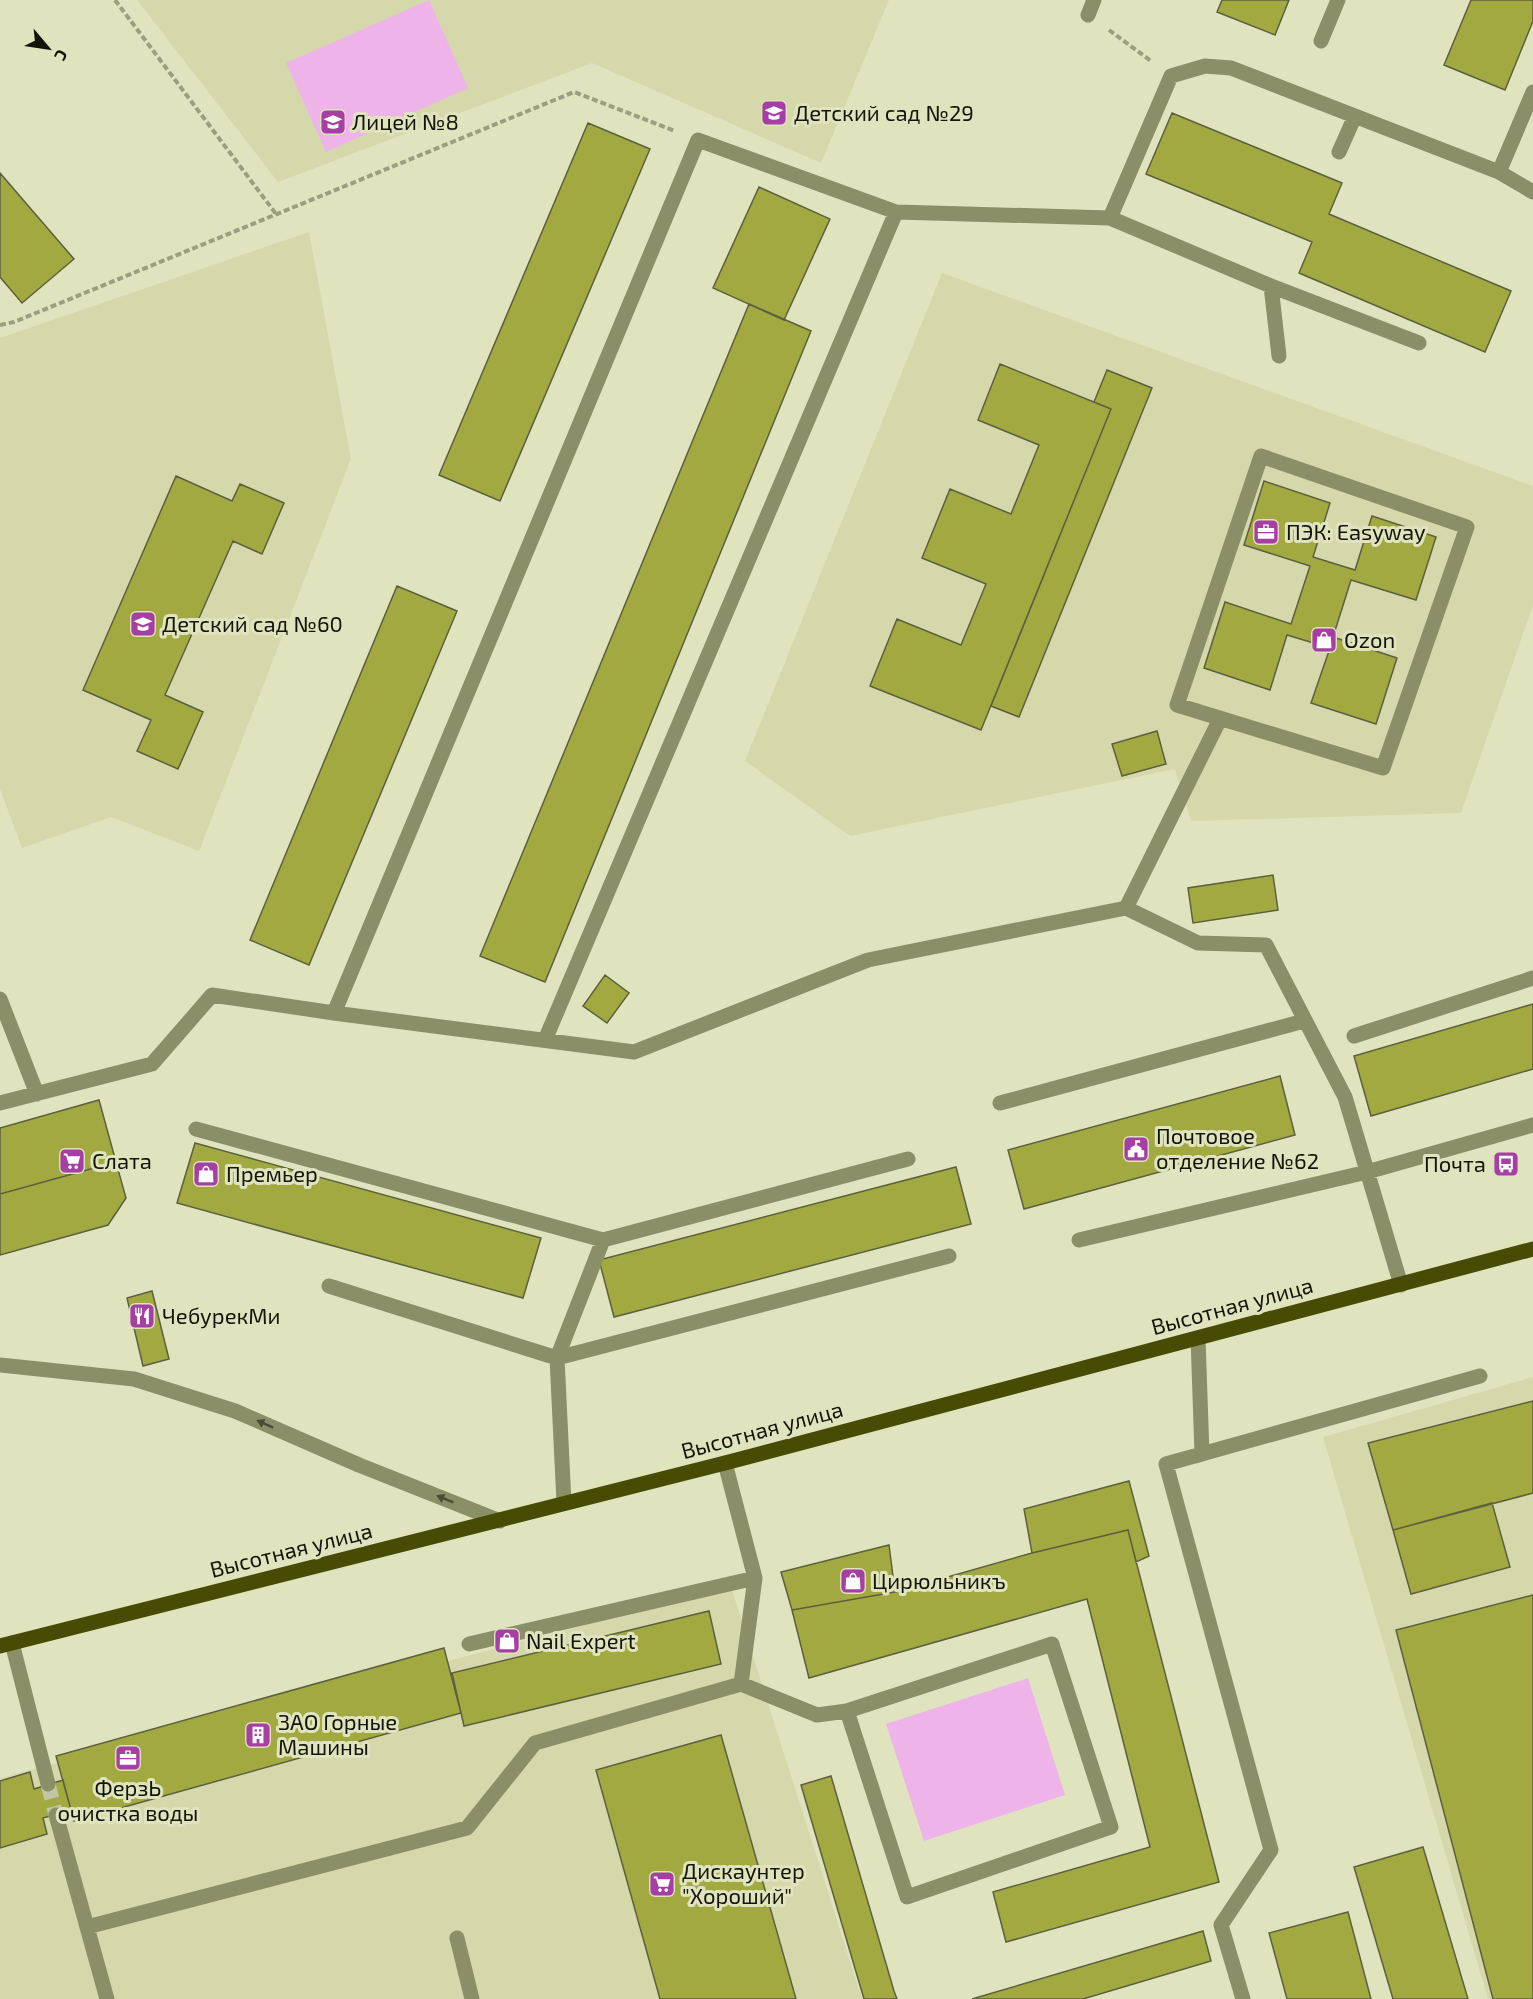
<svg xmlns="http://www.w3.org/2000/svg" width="1533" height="1999" viewBox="0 0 1533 1999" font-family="'Exo 2',sans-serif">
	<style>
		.built { fill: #d4d8ab }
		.green { fill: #eeb4ea }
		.building { fill: #a3a941; stroke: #5d603f; stroke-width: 1.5 }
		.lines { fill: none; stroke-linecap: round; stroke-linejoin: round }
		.minor-tunnel { stroke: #c1c5a3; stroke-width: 15; stroke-dasharray: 15 8; stroke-linecap: butt }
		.path { stroke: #9b9e80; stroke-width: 4; stroke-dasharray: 6 3; stroke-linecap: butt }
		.minor { stroke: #8b8f67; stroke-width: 15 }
		.major { stroke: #484b03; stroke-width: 15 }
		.oneway { fill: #4a4c33 }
		.labels { text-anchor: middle; stroke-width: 6; stroke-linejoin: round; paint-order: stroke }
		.poi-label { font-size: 22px; fill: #141508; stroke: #e0e4be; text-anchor: start }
		.street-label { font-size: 22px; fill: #141508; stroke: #e0e4be }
	</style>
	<rect width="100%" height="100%" fill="#e0e4be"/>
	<path class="built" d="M137,0H889L821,163L592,63L278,182Z
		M309,232L351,459L199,851L111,817L22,848L0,789V338Z
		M942,273L1533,486V605L1461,813L1191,821L1175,769L850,836L745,761Z
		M1533,1377V1999H1488L1323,1437Z
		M731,1587L862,1999H0V1778Z"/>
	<path class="green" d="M429,0L468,88L326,152L286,63Z
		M1028,1678L1065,1795L924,1841L886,1724Z"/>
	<path class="building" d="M1222,0H1289L1275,35L1217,12Z
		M1471,0H1533V21L1505,90L1444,65Z
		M1172,113L1342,183L1329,214L1511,291L1485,352L1299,273L1312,242L1146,174Z
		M588,123L650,149L500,501L439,475Z
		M0,173L74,259L22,303L0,277Z
		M759,187L830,219L784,320L713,288Z
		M749,304L811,331L545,982L480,956Z
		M1000,364L1111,409L981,730L870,686L897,619L961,645L986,584L922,558L950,489L1011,514L1039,445L978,420Z
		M1107,370L1152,388L1019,717L991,706L1111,409L1094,402Z
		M176,476L232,501L240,484L284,503L262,554L233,541L165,695L203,712L178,769L137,751L151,720L83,690Z
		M1264,481L1330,503L1313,557L1355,570L1372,516L1436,537L1416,600L1351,580L1333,637L1397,658L1376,724L1311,703L1330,648L1287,635L1270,690L1204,668L1225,602L1291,624L1310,566L1244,545Z
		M397,586L457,611L309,965L250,940Z
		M1157,731L1166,764L1122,776L1112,744Z
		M1273,875L1278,910L1193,923L1188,888Z
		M605,975L629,993L607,1023L583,1006Z
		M1533,1004V1069L1371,1116L1354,1056Z
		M1280,1076L1295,1135L1024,1209L1008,1150Z
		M99,1100L116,1162L0,1194V1128Z
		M195,1143L541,1238L523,1298L177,1203Z
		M116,1162L126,1198L108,1225L0,1255V1194Z
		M956,1167L971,1224L614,1317L599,1260Z
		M152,1291L169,1359L143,1366L127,1298Z
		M1533,1401V1493L1393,1530L1368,1443Z
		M1129,1481L1149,1556L1136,1562L1128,1530L1032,1553L1024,1509Z
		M1492,1503L1510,1567L1411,1594L1393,1530Z
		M1128,1530L1219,1882L1006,1942L993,1892L1150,1847L1087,1599L809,1678L792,1610L895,1592L1032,1553Z
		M889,1545L895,1592L792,1610L781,1572Z
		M1533,1595V1999H1493L1396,1630Z
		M709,1611L721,1664L464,1726L452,1673Z
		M444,1648L461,1713L74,1821L56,1756Z
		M721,1735L796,1999H660L596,1770Z
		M30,1772L34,1789L63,1780L71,1810L43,1818L47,1834L0,1848V1781Z
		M831,1776L894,1991L897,1999H864L801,1785Z
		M1423,1847L1468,1999H1393L1354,1867Z
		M1348,1912L1371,1999H1287L1269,1933Z
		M1203,1931L1211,1961L1083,1999H972Z"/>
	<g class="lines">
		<path class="minor-tunnel" d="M48,1784L56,1815"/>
		<path class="path" d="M115,0L276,214
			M1109,30L1151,61
			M0,325L14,322L574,92L675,131"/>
		<path class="minor" d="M1088,15L1094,0
			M1321,41L1338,0
			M1339,152L1355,116
			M1499,172L1533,192
			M1110,218L1171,76L1205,66L1231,68L1499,172L1533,92
			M1271,286L1279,356
			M1261,456L1467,527L1383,768L1177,705Z
			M1126,908L1220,719
			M0,999L37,1094
			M334,1013L698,140L896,212
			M1354,1036L1533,978
			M545,1040L896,212L1110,218L1271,286L1419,343
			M0,1103L152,1064L212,995L334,1013L634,1052L868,960L1126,908L1198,943L1266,945L1345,1097L1401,1285
			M1000,1103L1304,1021
			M196,1129L603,1240L557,1358L564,1503
			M603,1240L908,1159
			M1079,1240L1367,1172L1533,1125
			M329,1286L557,1358L949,1256
			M0,1365L134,1379L235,1411L359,1465L500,1521
			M1195,1456L1202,1454L1198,1338
			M1166,1464L1271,1850L1221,1925L1243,1999
			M1166,1464L1480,1376
			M12,1643L48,1784
			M469,1644L755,1578
			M741,1684L817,1715L847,1711L1052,1644L1111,1827L907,1897L847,1711
			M56,1815L87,1927
			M457,1938L472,1999
			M107,1999L87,1927L467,1828L535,1743L741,1684L755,1578L725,1463"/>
		<path class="major" d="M0,1646L725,1463L1533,1249"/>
	</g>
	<defs><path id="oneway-solid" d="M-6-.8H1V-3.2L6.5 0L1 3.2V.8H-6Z" transform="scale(1.5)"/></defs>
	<g class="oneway">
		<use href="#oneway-solid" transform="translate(265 1424) rotate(-156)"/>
		<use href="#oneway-solid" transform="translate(445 1499) rotate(-158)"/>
	</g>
	<defs>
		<symbol id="school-square" viewBox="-11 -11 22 22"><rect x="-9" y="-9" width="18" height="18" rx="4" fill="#a63fa3" stroke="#e0e4be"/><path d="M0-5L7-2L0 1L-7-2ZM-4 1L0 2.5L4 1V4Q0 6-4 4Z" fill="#fff"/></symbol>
		<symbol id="office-square" viewBox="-11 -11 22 22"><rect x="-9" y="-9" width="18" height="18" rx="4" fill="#a63fa3" stroke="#e0e4be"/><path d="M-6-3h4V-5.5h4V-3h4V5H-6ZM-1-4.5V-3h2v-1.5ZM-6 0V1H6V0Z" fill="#fff"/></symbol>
		<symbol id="shop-square" viewBox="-11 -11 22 22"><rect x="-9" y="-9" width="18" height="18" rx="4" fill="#a63fa3" stroke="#e0e4be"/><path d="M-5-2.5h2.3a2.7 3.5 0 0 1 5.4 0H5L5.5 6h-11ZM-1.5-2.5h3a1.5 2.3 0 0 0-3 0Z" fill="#fff"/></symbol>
		<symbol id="civic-square" viewBox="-11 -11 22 22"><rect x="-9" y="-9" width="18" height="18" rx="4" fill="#a63fa3" stroke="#e0e4be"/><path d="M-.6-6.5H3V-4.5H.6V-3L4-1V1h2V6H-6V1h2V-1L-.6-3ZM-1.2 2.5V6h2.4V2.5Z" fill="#fff"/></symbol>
		<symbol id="supermarket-square" viewBox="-11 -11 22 22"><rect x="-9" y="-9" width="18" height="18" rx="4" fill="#a63fa3" stroke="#e0e4be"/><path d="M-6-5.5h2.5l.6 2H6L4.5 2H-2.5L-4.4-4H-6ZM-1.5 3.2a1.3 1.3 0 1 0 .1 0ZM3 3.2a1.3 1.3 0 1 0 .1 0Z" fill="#fff"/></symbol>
		<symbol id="bus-square" viewBox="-11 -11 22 22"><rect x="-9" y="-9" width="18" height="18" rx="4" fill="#a63fa3" stroke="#e0e4be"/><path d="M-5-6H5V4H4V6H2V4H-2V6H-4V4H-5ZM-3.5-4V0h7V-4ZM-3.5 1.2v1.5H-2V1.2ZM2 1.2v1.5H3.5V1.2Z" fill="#fff"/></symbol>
		<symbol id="restaurant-square" viewBox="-11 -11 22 22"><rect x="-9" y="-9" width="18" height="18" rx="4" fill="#a63fa3" stroke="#e0e4be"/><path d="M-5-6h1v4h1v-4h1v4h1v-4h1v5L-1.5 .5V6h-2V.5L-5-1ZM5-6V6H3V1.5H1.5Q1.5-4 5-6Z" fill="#fff"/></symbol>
		<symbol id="building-square" viewBox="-11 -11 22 22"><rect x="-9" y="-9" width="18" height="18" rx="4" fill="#a63fa3" stroke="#e0e4be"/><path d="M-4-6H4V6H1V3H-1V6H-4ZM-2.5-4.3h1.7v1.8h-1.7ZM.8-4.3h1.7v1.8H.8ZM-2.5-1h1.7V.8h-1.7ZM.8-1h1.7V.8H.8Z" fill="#fff"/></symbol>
	</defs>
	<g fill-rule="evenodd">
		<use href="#school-square" x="759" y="98" width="30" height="30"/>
		<use href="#school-square" x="318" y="107" width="30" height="30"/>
		<use href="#office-square" x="1251" y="517" width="30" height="30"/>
		<use href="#school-square" x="128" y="609" width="30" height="30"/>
		<use href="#shop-square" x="1309" y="625" width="30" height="30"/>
		<use href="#civic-square" x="1121" y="1134" width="30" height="30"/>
		<use href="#supermarket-square" x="57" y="1146" width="30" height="30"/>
		<use href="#bus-square" x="1491" y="1149" width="30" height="30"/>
		<use href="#shop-square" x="191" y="1159" width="30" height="30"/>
		<use href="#restaurant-square" x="127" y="1301" width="30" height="30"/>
		<use href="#shop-square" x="838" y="1566" width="30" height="30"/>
		<use href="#shop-square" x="492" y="1626" width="30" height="30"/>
		<use href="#building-square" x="243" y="1720" width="30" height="30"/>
		<use href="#office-square" x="113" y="1743" width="30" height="30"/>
		<use href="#supermarket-square" x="647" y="1869" width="30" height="30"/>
	</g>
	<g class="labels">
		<g class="poi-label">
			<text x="794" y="121">Детский сад №29</text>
			<text x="352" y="130">Лицей №8</text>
			<text x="1286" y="540">ПЭК: Easyway</text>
			<text x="162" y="632">Детский сад №60</text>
			<text x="1344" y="648">Ozon</text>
			<text x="1156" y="1144">Почтовое<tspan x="1156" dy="25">отделение №62</tspan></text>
			<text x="92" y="1169">Слата</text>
			<text x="1486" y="1172" text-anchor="end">Почта</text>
			<text x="226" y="1182">Премьер</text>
			<text x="162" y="1324">ЧебурекМи</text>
			<text x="872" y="1589">Цирюльникъ</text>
			<text x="526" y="1649">Nail Expert</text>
			<text x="278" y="1730">ЗАО Горные<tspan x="278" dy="25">Машины</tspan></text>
			<text x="128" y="1796" text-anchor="middle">ФерзЬ<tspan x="128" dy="25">очистка воды</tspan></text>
			<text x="682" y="1879">Дискаунтер<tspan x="682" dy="25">"Хороший"</tspan></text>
		</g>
		<g class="street-label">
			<text transform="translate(1232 1306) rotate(-15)" y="8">Высотная улица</text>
			<text transform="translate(762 1430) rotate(-15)" y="8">Высотная улица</text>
			<text transform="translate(291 1550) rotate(-14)" y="8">Высотная улица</text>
		</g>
	</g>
	<g transform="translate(48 48) rotate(119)" stroke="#e0e4be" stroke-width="4.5" paint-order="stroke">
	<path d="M0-4.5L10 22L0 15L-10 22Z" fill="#141508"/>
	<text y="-9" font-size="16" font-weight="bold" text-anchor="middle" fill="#141508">С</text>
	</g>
</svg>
